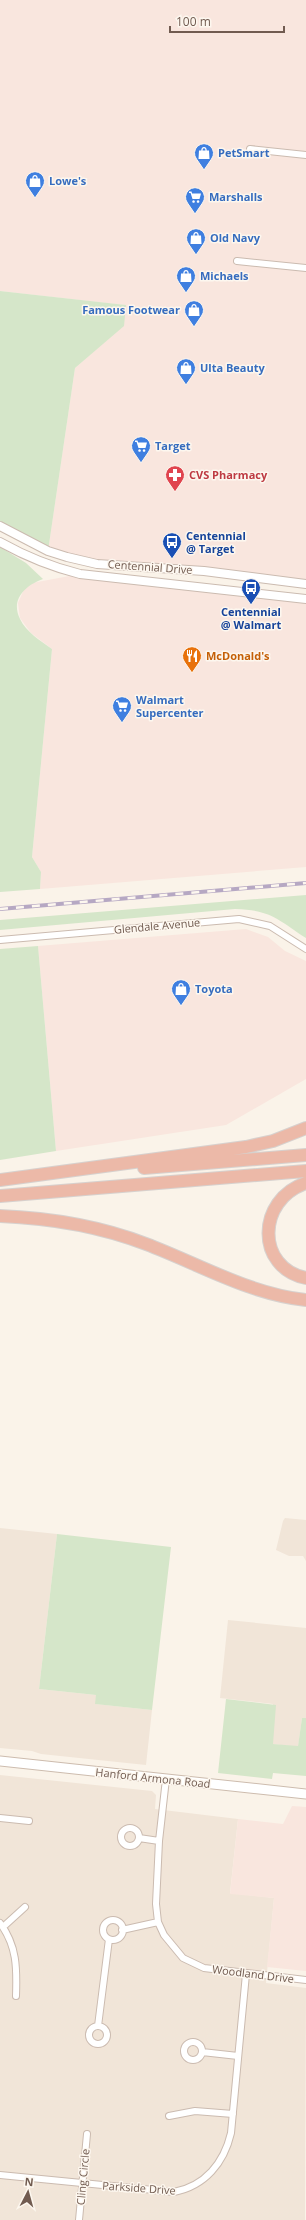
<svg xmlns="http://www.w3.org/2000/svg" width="306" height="2220" viewBox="0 0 306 2220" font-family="'Open Sans',sans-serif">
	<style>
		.residential { fill: #f1e5d8 }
		.commercial { fill: #f9e6de }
		.green { fill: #d5e6c9 }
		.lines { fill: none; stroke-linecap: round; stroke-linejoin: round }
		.minor-casing { stroke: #cbbbb0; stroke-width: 8 }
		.tertiary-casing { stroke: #cbbbb0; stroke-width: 10 }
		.secondary-casing { stroke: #cdbcae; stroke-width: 11 }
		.motorway-casing { stroke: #d7d1ce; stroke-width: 14 }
		.minor { stroke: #fff; stroke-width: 6 }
		.tertiary { stroke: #fff; stroke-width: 8 }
		.secondary { stroke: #fff; stroke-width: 9 }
		.motorway { stroke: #ecb9a8; stroke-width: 12 }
		.rail-casing { stroke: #b6a8c3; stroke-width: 4 }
		.rail { stroke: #fdf7ef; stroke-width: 2.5; stroke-dasharray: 8; stroke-linecap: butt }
		.labels { text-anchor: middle; stroke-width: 3; stroke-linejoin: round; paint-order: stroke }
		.shop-label { font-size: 11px; font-weight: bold; fill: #366cbe; stroke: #fdf7ef; text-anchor: start }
		.health-label { font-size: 11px; font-weight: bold; fill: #be3a42; stroke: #fdf7ef; text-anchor: start }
		.transit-label { font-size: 11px; font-weight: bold; fill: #164399; stroke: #fdf7ef; text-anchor: start }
		.street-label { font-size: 11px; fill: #715b50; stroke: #fdf7ef }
		.food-label { font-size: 11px; font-weight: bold; fill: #c56008; stroke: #fdf7ef; text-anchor: start }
	</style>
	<rect width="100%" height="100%" fill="#faf3e9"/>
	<path class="residential" d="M285,1518L306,1520V1561L303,1556H289L276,1550L283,1521Z
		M0,1528L57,1534L39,1689L96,1695V1704L152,1710L146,1765L41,1754L32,1751L0,1748Z
		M228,1620L306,1628V1718H302L298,1747L273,1744V1704L220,1698Z
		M0,1775L152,1791L156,1795L155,1809L238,1819L230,1893L274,1898L266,1983L306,1988L305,2220H0Z"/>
	<path class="commercial" d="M0,0H306V583L97,564L48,551L75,368L123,326L125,305L0,291Z
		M80,574L306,599V867L40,889L41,872L32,857L52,649L31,633L20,618L18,603L24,589L32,583Z
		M246,929L268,937L285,951L306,961V1079L226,1125L56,1151L38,946Z
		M292,1806L306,1807V1971L267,1967L274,1898L230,1894L238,1819L283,1824Z"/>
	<path class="green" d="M0,291L126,305L124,326L75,368L48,551L0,526Z
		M0,547L26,563L43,579C26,585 10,599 20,619C26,632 41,641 52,649L32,857L41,872L40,889L0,892Z
		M306,895V938C278,920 272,910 235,909L0,930V920Z
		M38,946L56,1151L0,1160V949Z
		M57,1534L171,1547L152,1710L95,1704L96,1695L39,1689Z
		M226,1699L276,1705L273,1744L298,1746L302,1718H306V1776L273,1773L272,1779L218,1773Z"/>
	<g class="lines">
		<defs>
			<path id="minor" d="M250,149L306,155
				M237,261L306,268
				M0,940L239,919L270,926L306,949
				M166,1779L159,1841L156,1904L158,1922L164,1935L183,1958L204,1968L306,1980
				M0,1818L29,1821
				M121 1837a9 9 0 1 1 18 0a9 9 0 1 1-18 0Z
				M139,1838L159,1841
				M103 1930a10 10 0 1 1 20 0a10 10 0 1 1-20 0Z
				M0,1923C17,1946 17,1968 16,1996
				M3,1927L25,1907
				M122,1930L158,1922
				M89 2035a9 9 0 1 1 18 0a9 9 0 1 1-18 0Z
				M98,2026L109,1939
				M184 2051a9 9 0 1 1 18 0a9 9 0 1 1-18 0Z
				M202,2052L238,2056
				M169,2116L195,2111L233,2114
				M0,2175L174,2192C205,2186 224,2163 231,2133L246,1974
				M79,2220L87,2134"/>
			<path id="tertiary" d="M0,526L48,551L67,557L97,564L204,571L306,584
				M0,542C25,556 52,567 80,574L306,599"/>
			<path id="secondary" d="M0,1761L306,1794"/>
			<path id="motorway" d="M144,1168L306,1155
				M0,1180L246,1147L273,1141L306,1128
				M306,1183C256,1200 256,1268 306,1278
				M0,1196L306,1171
				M0,1216C50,1218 99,1226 146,1244C199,1264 249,1294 306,1300"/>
		</defs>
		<use href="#minor" class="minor-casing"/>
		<use href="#tertiary" class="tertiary-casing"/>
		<use href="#secondary" class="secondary-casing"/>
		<use href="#motorway" class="motorway-casing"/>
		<use href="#minor" class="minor"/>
		<use href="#tertiary" class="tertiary"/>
		<use href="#secondary" class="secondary"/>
		<use href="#motorway" class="motorway"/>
		<defs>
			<path id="rail" d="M0,909L306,883"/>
		</defs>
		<use href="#rail" class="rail-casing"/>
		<use href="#rail" class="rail"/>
	</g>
	<defs>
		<symbol id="shop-pin" viewBox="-11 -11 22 30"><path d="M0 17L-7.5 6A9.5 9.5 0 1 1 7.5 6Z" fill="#3f7fe0" stroke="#fdf7ef"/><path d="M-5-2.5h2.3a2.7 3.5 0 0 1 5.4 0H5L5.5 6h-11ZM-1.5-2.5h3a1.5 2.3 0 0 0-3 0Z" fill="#fff"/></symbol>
		<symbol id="supermarket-pin" viewBox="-11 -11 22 30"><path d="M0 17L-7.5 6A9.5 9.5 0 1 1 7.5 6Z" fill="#3f7fe0" stroke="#fdf7ef"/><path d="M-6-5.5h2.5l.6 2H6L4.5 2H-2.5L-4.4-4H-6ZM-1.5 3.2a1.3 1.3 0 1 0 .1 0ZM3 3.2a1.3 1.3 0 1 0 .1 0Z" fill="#fff"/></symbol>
		<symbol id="pharmacy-pin" viewBox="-11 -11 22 30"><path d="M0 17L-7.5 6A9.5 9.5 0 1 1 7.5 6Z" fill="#e0444e" stroke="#fdf7ef"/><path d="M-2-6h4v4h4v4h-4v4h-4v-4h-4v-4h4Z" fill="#fff"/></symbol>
		<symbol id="bus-pin" viewBox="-11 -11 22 30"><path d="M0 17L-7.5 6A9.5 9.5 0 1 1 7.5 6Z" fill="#1a4fb4" stroke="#fdf7ef"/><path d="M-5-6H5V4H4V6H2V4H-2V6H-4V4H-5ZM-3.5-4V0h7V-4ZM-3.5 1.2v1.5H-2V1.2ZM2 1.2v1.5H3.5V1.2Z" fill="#fff"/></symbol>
		<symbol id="restaurant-pin" viewBox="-11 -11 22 30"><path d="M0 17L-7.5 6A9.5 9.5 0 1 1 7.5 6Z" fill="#e8710a" stroke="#fdf7ef"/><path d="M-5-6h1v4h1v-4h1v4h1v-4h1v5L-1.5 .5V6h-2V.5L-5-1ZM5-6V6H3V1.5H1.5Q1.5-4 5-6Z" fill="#fff"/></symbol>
	</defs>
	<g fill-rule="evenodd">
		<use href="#shop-pin" x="193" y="142" width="22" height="30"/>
		<use href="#shop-pin" x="24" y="170" width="22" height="30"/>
		<use href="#supermarket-pin" x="184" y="186" width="22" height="30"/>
		<use href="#shop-pin" x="185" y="227" width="22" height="30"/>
		<use href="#shop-pin" x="175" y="265" width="22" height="30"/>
		<use href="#shop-pin" x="183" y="299" width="22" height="30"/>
		<use href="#shop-pin" x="175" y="357" width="22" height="30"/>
		<use href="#supermarket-pin" x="130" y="435" width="22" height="30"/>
		<use href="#pharmacy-pin" x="164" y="464" width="22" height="30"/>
		<use href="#bus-pin" x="161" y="531" width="22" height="30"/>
		<use href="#bus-pin" x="240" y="577" width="22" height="30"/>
		<use href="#restaurant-pin" x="181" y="645" width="22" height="30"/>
		<use href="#supermarket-pin" x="111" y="695" width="22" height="30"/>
		<use href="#shop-pin" x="170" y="978" width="22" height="30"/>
	</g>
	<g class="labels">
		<g class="shop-label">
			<text x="218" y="157">PetSmart</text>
			<text x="49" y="185">Lowe's</text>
			<text x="209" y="201">Marshalls</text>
			<text x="210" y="242">Old Navy</text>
			<text x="200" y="280">Michaels</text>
			<text x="180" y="314" text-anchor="end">Famous Footwear</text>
			<text x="200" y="372">Ulta Beauty</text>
			<text x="155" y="450">Target</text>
			<text x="136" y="704">Walmart<tspan x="136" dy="13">Supercenter</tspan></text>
			<text x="195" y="993">Toyota</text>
		</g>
		<g class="health-label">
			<text x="189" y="479">CVS Pharmacy</text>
		</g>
		<g class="transit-label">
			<text x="186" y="540">Centennial<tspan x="186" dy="13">@ Target</tspan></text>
			<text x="251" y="616" text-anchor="middle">Centennial<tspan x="251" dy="13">@ Walmart</tspan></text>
		</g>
		<g class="street-label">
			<text transform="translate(150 567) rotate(4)" y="4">Centennial Drive</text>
			<text transform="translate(157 926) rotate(-5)" y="4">Glendale Avenue</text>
			<text transform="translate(153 1778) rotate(6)" y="4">Hanford Armona Road</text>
			<text transform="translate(253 1974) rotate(7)" y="4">Woodland Drive</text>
			<text transform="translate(83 2177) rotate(-85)" y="4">Cling Circle</text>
			<text transform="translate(139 2188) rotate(4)" y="4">Parkside Drive</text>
		</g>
		<g class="food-label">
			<text x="206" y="660">McDonald's</text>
		</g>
	</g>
	<g transform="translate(28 2192) rotate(6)" stroke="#fdf7ef" stroke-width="3" paint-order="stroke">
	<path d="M0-3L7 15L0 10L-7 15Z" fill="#715b50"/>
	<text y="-6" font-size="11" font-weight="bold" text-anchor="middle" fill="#715b50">N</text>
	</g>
	<path d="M170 26v6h114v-6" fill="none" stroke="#715b50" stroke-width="2"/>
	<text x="176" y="26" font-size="12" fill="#715b50" stroke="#fdf7ef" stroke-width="3" paint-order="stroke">100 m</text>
</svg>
